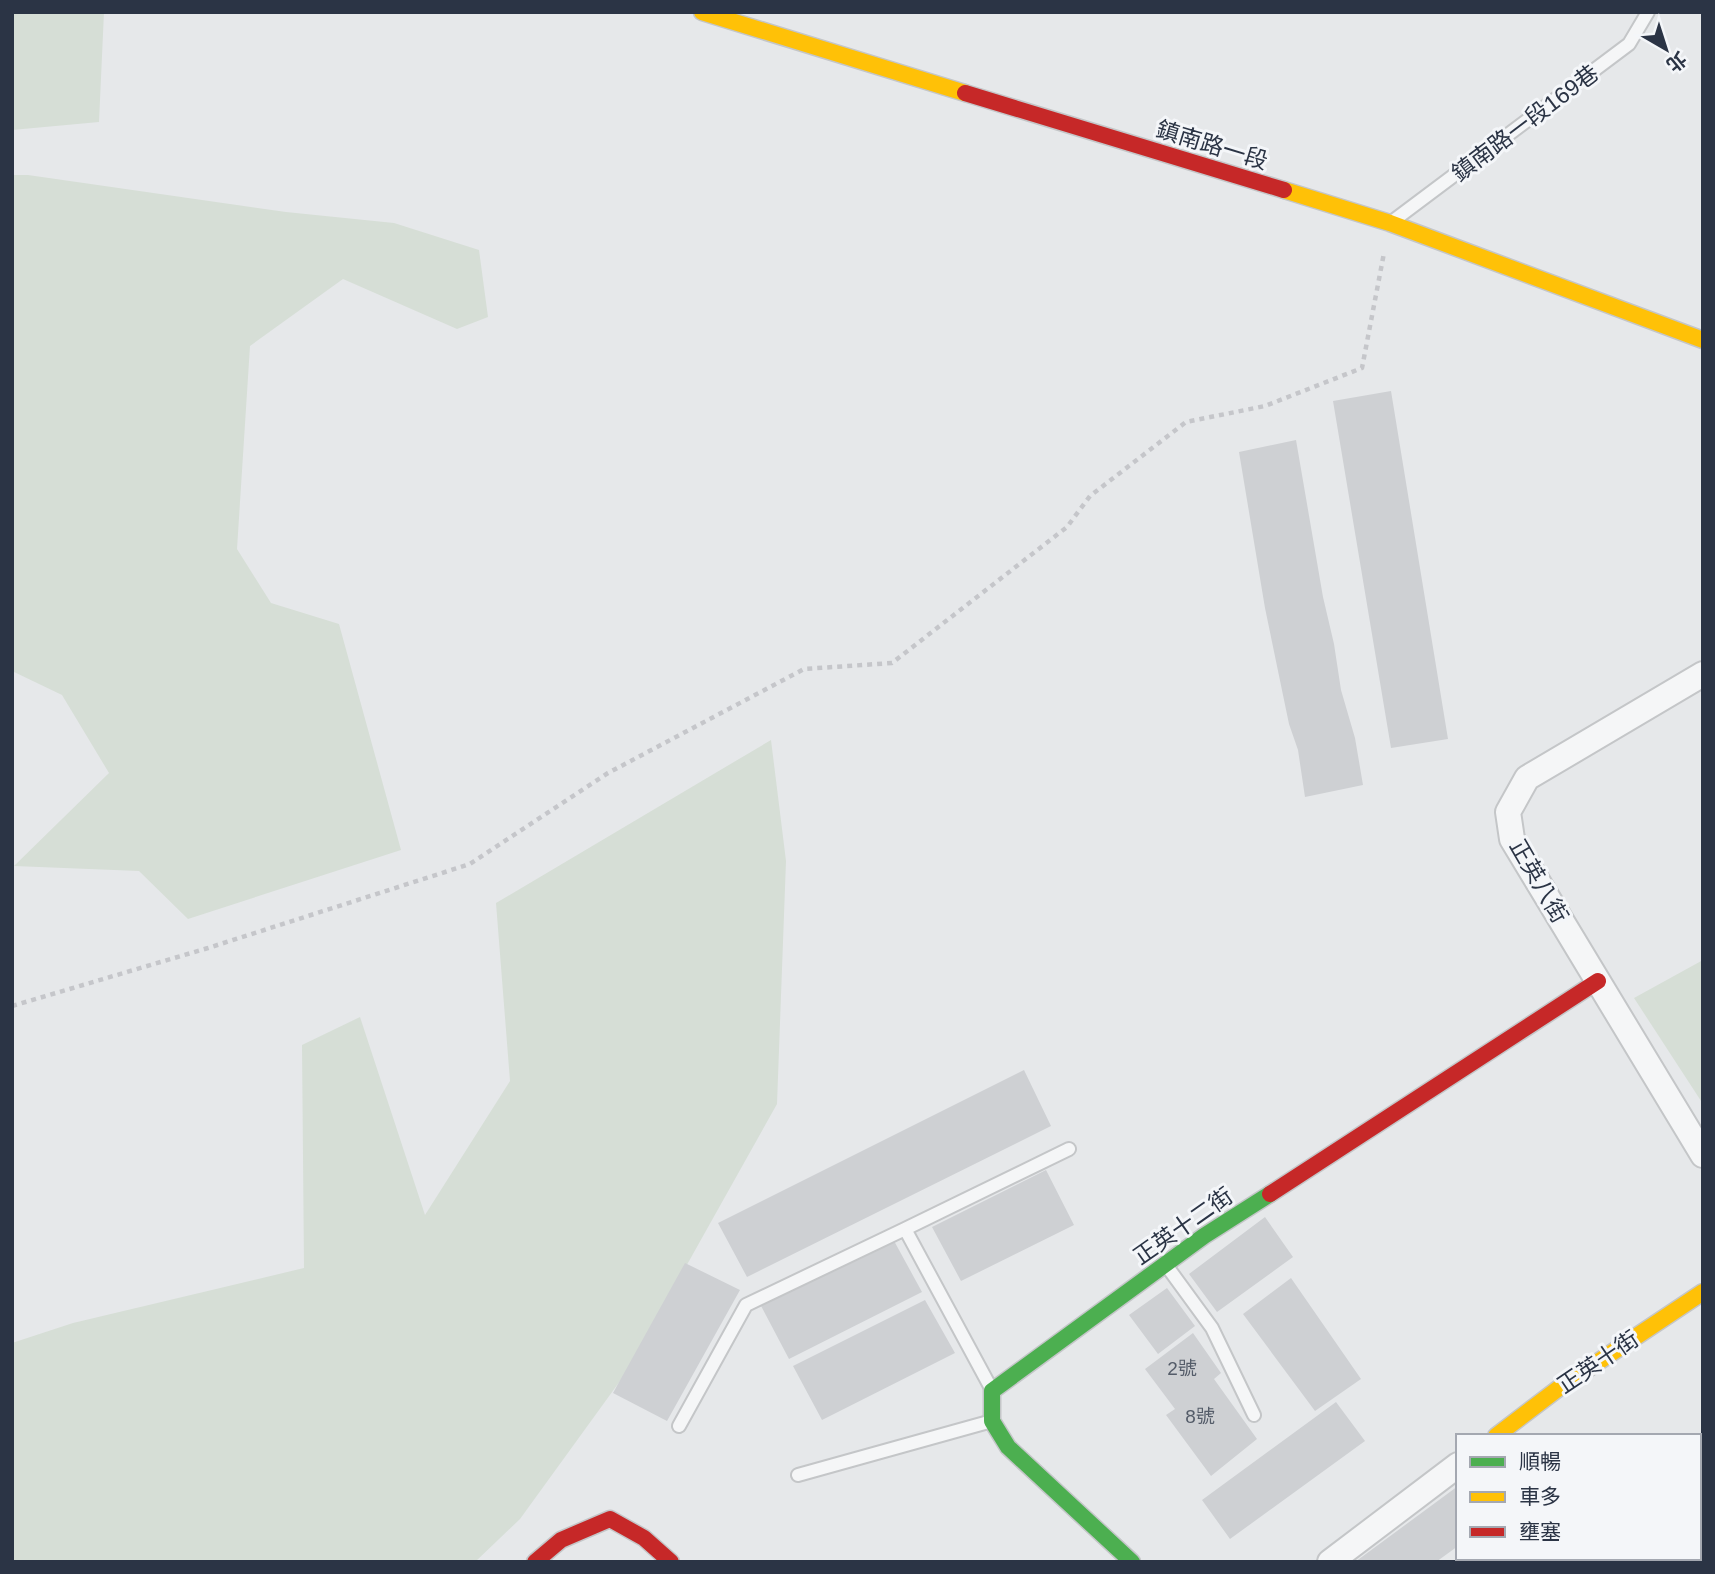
<svg xmlns="http://www.w3.org/2000/svg" width="1715" height="1574" viewBox="0 0 1715 1574" font-family="Helvetica,'Noto Sans TC',sans-serif">
	<style>
		.green { fill: #d6ded6 }
		.building { fill: #ced0d3 }
		.lines { fill: none; stroke-linecap: round; stroke-linejoin: round }
		.lane-casing { stroke: #c4c6c8; stroke-width: 16 }
		.street-casing { stroke: #c4c6c8; stroke-width: 28 }
		.fast-casing { stroke: #c4c6c8; stroke-width: 19 }
		.slow-casing { stroke: #c4c6c8; stroke-width: 19 }
		.jam-casing { stroke: #c4c6c8; stroke-width: 19 }
		.path { stroke: #c5c6ca; stroke-width: 4.5; stroke-dasharray: 5 5; stroke-linecap: butt }
		.lane { stroke: #f5f6f7; stroke-width: 12 }
		.street { stroke: #f5f6f7; stroke-width: 24 }
		.fast { stroke: #4caf50; stroke-width: 16 }
		.slow { stroke: #ffc107; stroke-width: 16 }
		.jam { stroke: #c62828; stroke-width: 16 }
		.labels { text-anchor: middle; stroke-width: 6; stroke-linejoin: round; paint-order: stroke }
		.number-label { font-size: 19px; fill: #545c69 }
		.street-label { font-size: 23px; fill: #2b3445; stroke: #f4f6f9 }
	</style>
	<rect width="100%" height="100%" fill="#e6e8ea"/>
	<path class="green" d="M12,12H104L99,122L12,130Z
		M12,175H28L286,212L394,223L479,250L488,317L457,329L343,279L250,346L237,549L271,603L339,624L401,850L188,919L139,871L14,866L109,773L62,695L12,671Z
		M771,740L786,861L777,1104L628,1370L520,1519L475,1562H12V1343L73,1323L304,1268L302,1045L360,1017L425,1215L510,1081L496,903Z
		M1703,960V1104L1634,998Z"/>
	<path class="building" d="M1391,391L1448,739L1391,748L1333,401Z
		M1296,440L1323,597L1334,644L1341,690L1355,738L1363,785L1305,797L1298,750L1289,724L1265,608L1239,452Z
		M1024,1070L1051,1126L747,1277L718,1223Z
		M1046,1170L1074,1225L961,1281L932,1227Z
		M1265,1217L1293,1257L1217,1312L1189,1274Z
		M893,1239L922,1292L789,1359L760,1304Z
		M685,1263L740,1290L667,1421L613,1393Z
		M1291,1278L1361,1379L1315,1411L1243,1314Z
		M1167,1288L1195,1326L1158,1354L1129,1315Z
		M925,1300L955,1353L822,1420L793,1366Z
		M1193,1333L1221,1373L1214,1379L1257,1439L1211,1476L1166,1415L1175,1409L1145,1369Z
		M1336,1402L1365,1441L1230,1539L1202,1500Z
		M1458,1486V1546L1436,1562H1355Z
		M1472,1558H1509L1511,1562H1467Z"/>
	<g class="lines">
		<defs>
			<path id="lane" d="M1393,221L1629,44L1648,12
				M905,1229L1069,1149
				M1166,1265L1212,1328L1254,1415
				M679,1426L746,1305L905,1229L992,1390
				M798,1475L992,1421"/>
			<path id="street" d="M1703,674L1527,778L1508,812L1512,839L1703,1155
				M1330,1562L1458,1465"/>
			<path id="fast" d="M1132,1562L1008,1447L992,1421V1391L1204,1236L1270,1194"/>
			<path id="slow" d="M702,12L965,93
				M1284,190L1390,223L1703,340
				M1496,1436L1559,1388L1703,1292"/>
			<path id="jam" d="M965,93L1284,190
				M1270,1194L1598,981
				M535,1562L561,1540L610,1519L644,1538L671,1562"/>
		</defs>
		<use href="#lane" class="lane-casing"/>
		<use href="#street" class="street-casing"/>
		<use href="#fast" class="fast-casing"/>
		<use href="#slow" class="slow-casing"/>
		<use href="#jam" class="jam-casing"/>
		<path class="path" d="M12,1006L208,948L470,864L608,773L804,669L892,663L1067,527L1090,496L1186,422L1265,406L1362,368L1384,253"/>
		<use href="#lane" class="lane"/>
		<use href="#street" class="street"/>
		<use href="#fast" class="fast"/>
		<use href="#slow" class="slow"/>
		<use href="#jam" class="jam"/>
	</g>
	<g class="labels">
		<g class="number-label">
			<text x="1182" y="1375">2號</text>
			<text x="1200" y="1423">8號</text>
		</g>
		<g class="street-label">
			<text transform="translate(1525 123) rotate(-37)" y="8">鎮南路一段169巷</text>
			<text transform="translate(1212 145) rotate(17)" y="8">鎮南路一段</text>
			<text transform="translate(1539 881) rotate(60)" y="8">正英八街</text>
			<text transform="translate(1183 1226) rotate(-35)" y="8">正英十二街</text>
			<text transform="translate(1598 1362) rotate(-34)" y="8">正英十街</text>
		</g>
	</g>
	<rect width="1715" height="1574" fill="none" stroke="#2b3445" stroke-width="28"/>
	<rect x="1456" y="1434" width="245" height="126" fill="#f4f6f9" stroke="#a4a8b1" stroke-width="2"/>
	<rect x="1470" y="1457" width="35" height="10" fill="#4caf50" stroke="#a4a8b1" stroke-width="2"/>
	<text x="1519" y="1469" font-size="21" fill="#2b3445">順暢</text>
	<rect x="1470" y="1492" width="35" height="10" fill="#ffc107" stroke="#a4a8b1" stroke-width="2"/>
	<text x="1519" y="1504" font-size="21" fill="#2b3445">車多</text>
	<rect x="1470" y="1527" width="35" height="10" fill="#c62828" stroke="#a4a8b1" stroke-width="2"/>
	<text x="1519" y="1539" font-size="21" fill="#2b3445">壅塞</text>
	<g transform="translate(1666 49) rotate(141)" stroke="#f4f6f9" stroke-width="5" paint-order="stroke">
	<path d="M0-5L12 26L0 18L-12 26Z" fill="#2b3445"/>
	<text y="-10" font-size="19" font-weight="bold" text-anchor="middle" fill="#2b3445">北</text>
	</g>
</svg>
